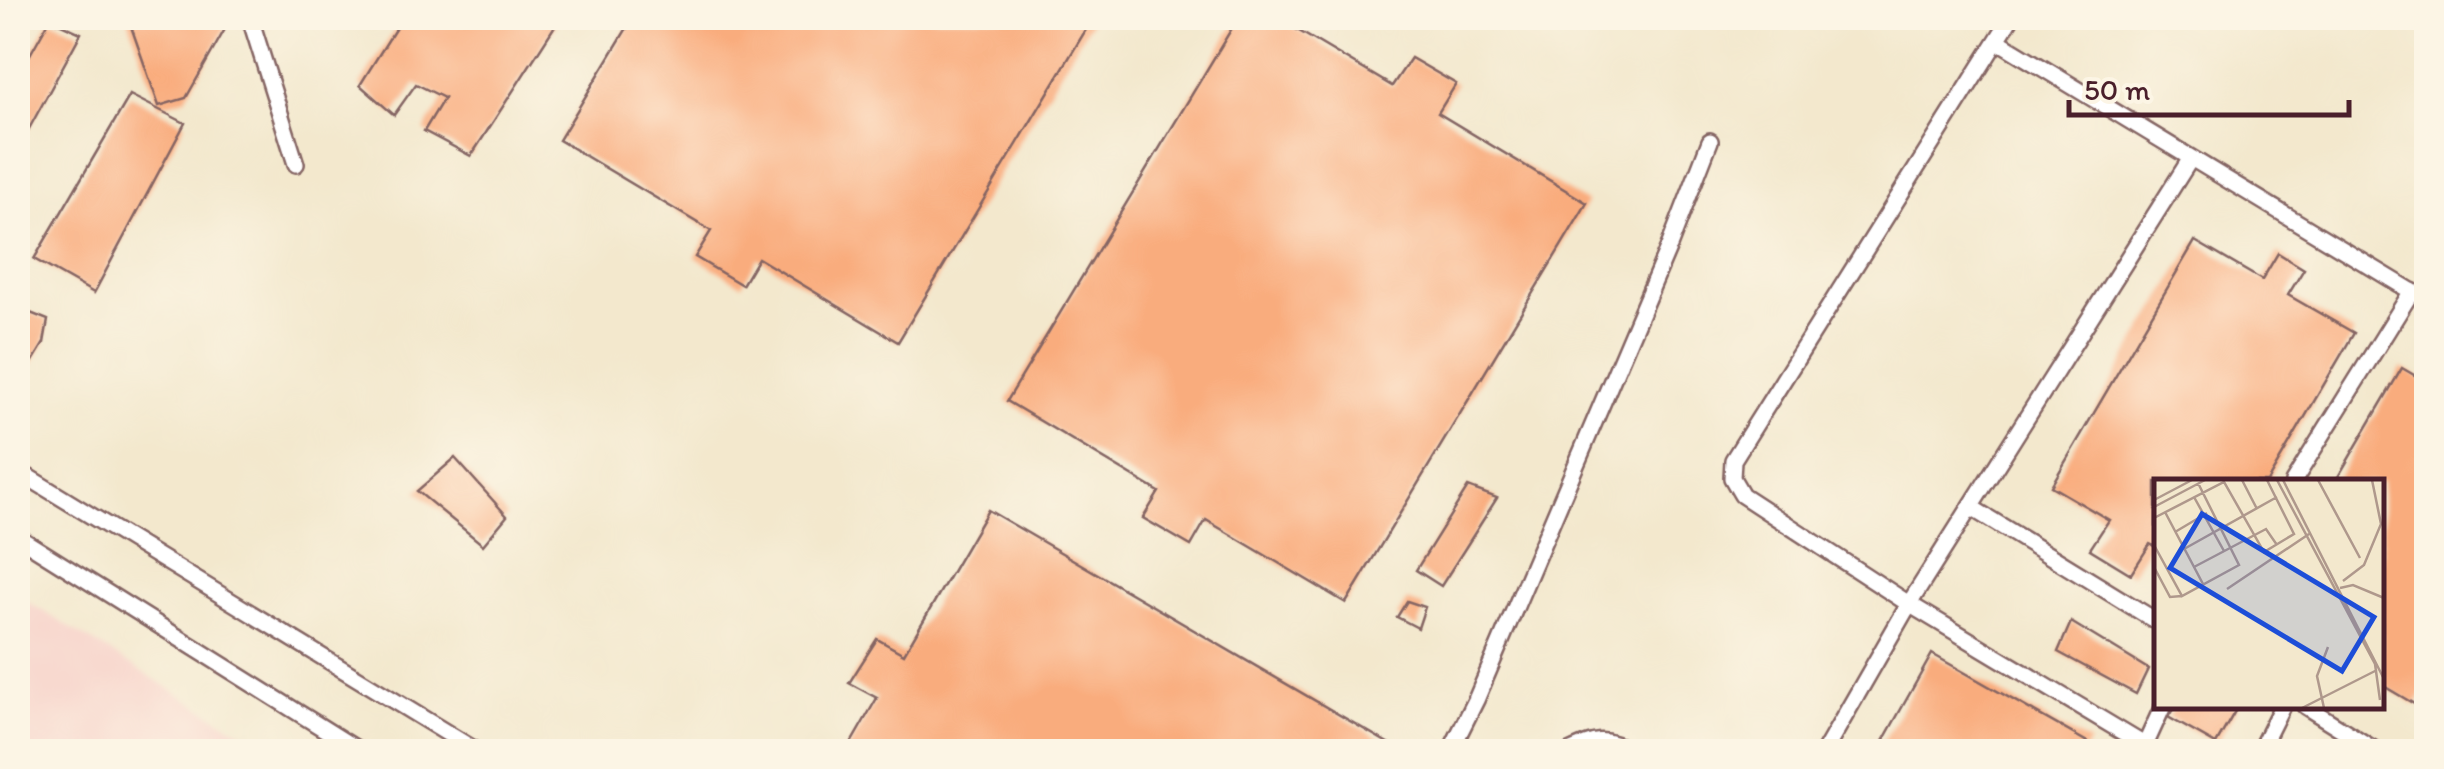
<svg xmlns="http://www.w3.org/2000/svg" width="2444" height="769" viewBox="0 0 2444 769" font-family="Itim,sans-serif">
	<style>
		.built { fill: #f7d1c9 }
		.building { fill: #f9ac7d }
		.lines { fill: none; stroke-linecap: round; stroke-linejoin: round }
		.lane-casing { stroke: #856564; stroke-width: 20 }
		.lane { stroke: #fff; stroke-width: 15 }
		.inset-road { fill: none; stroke: #af988c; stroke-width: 2.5 }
		.view { fill: #1d4ed8; fill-opacity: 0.15; stroke: #1d4ed8; stroke-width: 5 }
		.inset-edge { fill: none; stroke: #4a1f2b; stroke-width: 5 }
	</style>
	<rect width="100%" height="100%" fill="#fcf5e5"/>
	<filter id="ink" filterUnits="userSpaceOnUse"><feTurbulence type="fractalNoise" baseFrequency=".01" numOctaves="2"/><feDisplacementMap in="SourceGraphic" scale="20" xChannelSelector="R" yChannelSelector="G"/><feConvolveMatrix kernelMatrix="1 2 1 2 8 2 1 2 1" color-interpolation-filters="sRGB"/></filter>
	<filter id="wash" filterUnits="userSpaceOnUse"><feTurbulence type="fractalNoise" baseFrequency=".0048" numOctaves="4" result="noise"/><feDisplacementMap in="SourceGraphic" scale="40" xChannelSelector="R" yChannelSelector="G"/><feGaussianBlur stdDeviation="2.25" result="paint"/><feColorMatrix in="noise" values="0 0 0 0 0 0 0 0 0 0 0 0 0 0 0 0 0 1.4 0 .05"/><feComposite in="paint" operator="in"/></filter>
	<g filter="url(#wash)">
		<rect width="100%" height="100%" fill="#f3e8cd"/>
		<path class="built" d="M18,596L272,751H18Z"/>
		<g id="blocks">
			<path class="building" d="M128,18H222L225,29L186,98L159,106Z
				M402,18H560L471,156L424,131L444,98L416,84L394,115L360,85Z
				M633,18H1093L898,342L758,258L742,285L695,257L711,231L559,140Z
				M1238,18H1277L1392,86L1411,58L1456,84L1438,113L1587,203L1346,603L1206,520L1191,546L1143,518L1159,492L1007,401Z
				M50,19L81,33L18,149V76Z
				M130,95L185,123L94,293L34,259Z
				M2195,241L2262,280L2278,253L2304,269L2288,295L2354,333L2267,482H2156V547L2150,544L2131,574L2090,549L2109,520L2051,486Z
				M18,308L48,320L44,343L18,386Z
				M2402,368L2426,382V688L2416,705L2382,685V482H2335Z
				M455,458L507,516L483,545L417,491Z
				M1468,487L1497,498L1441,586L1416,570Z
				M988,510L1391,745L1387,752H846L877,698L849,683L877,639L904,654Z
				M1407,601L1425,607L1418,628L1397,617Z
				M2071,622L2148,669L2136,694L2058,652Z
				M1932,654L2089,743L2084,752H1877Z
				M2175,706H2238L2216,744L2168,717Z"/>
		</g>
	</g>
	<g filter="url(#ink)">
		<use href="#blocks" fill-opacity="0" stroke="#856564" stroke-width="2.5"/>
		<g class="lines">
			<defs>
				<path id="lane" d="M250,18L296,164
					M2011,18L1733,460L1732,478L1742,495L1909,604L2156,752
					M1998,41L2426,300
					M18,471L478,752
					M2293,482L2412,291
					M1972,508L2156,621
					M18,537L361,752
					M2305,706L2378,752
					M1450,752L1476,700L1670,244L1710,141
					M1569,752C1595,740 1605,736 1630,752
					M1824,752L1909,604L2191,158
					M2142,752L2163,706
					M2259,752L2282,706
					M2426,752V750"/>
			</defs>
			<use href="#lane" class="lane-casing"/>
			<use href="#lane" class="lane"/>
		</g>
	</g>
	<g transform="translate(2154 479)">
		<rect width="230" height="230" fill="#f3e8cd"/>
		<path class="inset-road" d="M88,1L103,30M123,1L221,185L226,221M129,1L230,200M164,1L206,79M40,18L70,72M0,21L38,1M0,28L51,1M11,33L49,105M0,39L70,3L110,73L140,55L113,1M21,53L53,34M0,66L28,117L85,86L44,4M30,70L123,18M0,88L16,118L28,117M40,88L112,50L123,66M189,102L210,86L227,45L218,1M186,109L199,106L230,119M73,110L155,55M148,229L223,191M170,229L163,197L174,168"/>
		<path class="view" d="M48,35L220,138L188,192L16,89Z"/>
		<rect width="230" height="230" class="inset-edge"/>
	</g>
	<rect width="2444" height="769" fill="none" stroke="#fcf5e5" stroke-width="60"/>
	<path d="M2069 100v15h280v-15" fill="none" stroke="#4a1f2b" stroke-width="5"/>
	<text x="2084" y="100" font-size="30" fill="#4a1f2b" stroke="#fcf5e5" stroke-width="8" paint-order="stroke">50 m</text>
</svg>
